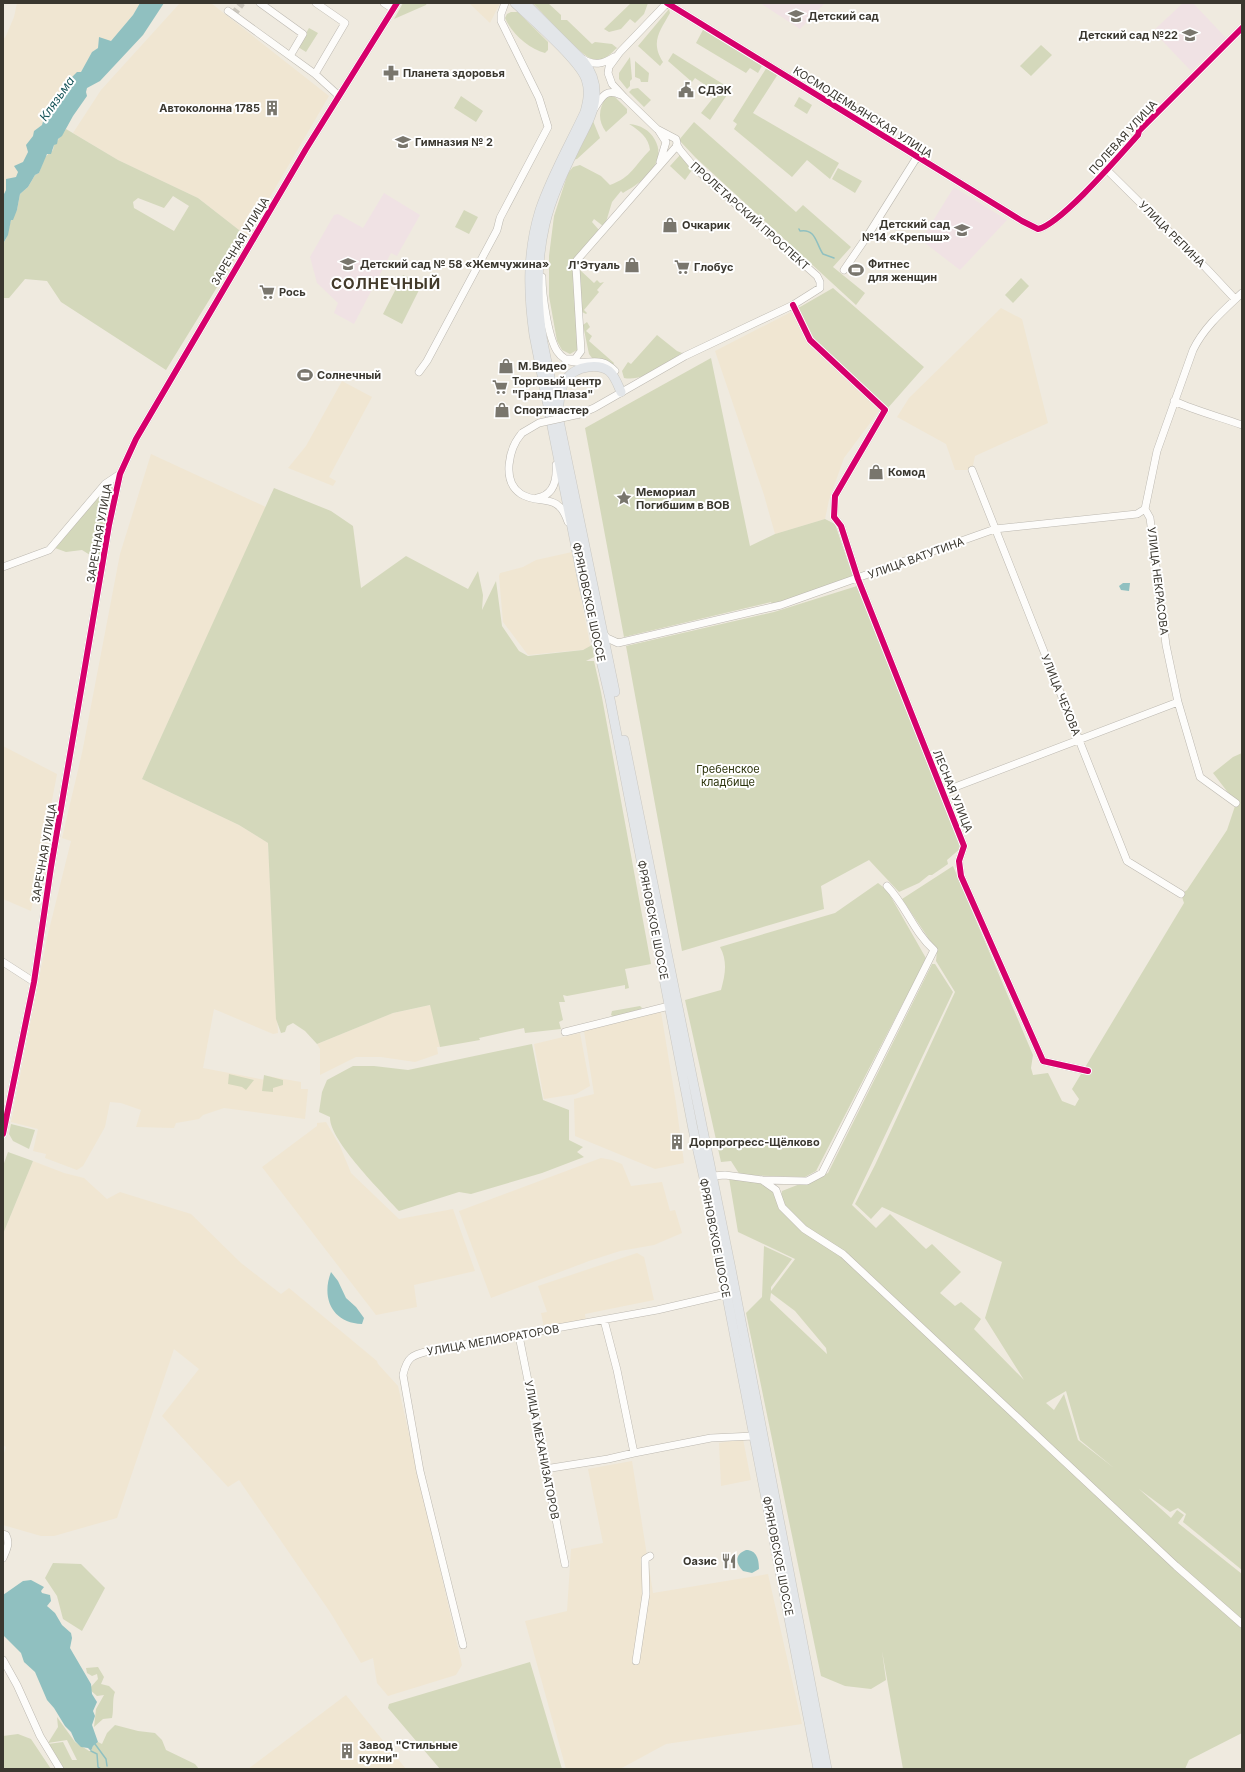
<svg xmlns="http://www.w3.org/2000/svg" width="1245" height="1772" viewBox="0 0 1245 1772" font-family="Inter,sans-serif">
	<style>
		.built { fill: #f0e6d2 }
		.education { fill: #f0e2e4 }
		.green { fill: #d4d8bb; fill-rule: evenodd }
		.water { fill: #90c0c0 }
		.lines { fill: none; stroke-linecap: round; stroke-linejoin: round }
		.stream { stroke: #90c0c0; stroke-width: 1.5 }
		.minor-tunnel { stroke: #cbc6bc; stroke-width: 7; stroke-dasharray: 7 3.5; stroke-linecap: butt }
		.minor-casing { stroke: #bcb8b0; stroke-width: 8 }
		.major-casing { stroke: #cac8c2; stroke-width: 10 }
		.minor { stroke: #fdfcfa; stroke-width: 7 }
		.major { stroke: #e3e6e9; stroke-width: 9 }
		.minor-bridge-casing { stroke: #bcb8b0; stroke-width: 8; stroke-linecap: butt }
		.minor-bridge { stroke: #fdfcfa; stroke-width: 7 }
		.cycleway-casing { stroke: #fff; stroke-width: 8 }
		.cycleway { stroke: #d6006c; stroke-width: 6 }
		.labels { text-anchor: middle; stroke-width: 4; stroke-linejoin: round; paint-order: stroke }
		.poi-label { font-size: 11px; font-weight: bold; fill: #3a372f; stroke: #fff; text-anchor: start }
		.street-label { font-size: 11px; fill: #3a372f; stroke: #fff }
		.park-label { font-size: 11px; fill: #2c340c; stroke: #fff }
		.water-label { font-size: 12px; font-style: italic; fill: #175559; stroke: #fff }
		.district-label { font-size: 15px; font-weight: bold; letter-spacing: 1px; fill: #433b2b; stroke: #fff }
	</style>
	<rect width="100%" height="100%" fill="#efeadf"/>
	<path class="built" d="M17,3H140L133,15L110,42L99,37L98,48L92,52L81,72L57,104L40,114L44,118L42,125L29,141L27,155L16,177L6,179V190L3,196V37L5,38L14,17Z
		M180,3H211L329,96L263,209L248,237L198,198L118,160L73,133L101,90Z
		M469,3H500L490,23Z
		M1001,308L1022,319L1048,423L975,456L972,470H955L946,444L897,417L909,398Z
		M793,311L882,407L844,458L829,500L825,519L775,534L764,495L715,351Z
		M342,381L372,397L329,477L336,481L333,486L288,468L306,446Z
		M151,454L266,507L142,779L239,825L268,843L278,1033L273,1034L214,1009L203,1068L255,1078L265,1080L267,1076L301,1082V1089H308L305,1119L224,1108L203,1115L199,1119L176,1123L174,1128L136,1127L141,1110L121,1103L110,1102L105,1127L83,1166L77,1170L45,1158L46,1154L33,1151L38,1129L11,1122L47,938L71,841L62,838L82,753L120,554Z
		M572,552L591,649L528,655L503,622L499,576L500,573L523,567L536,560Z
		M3,746L57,774L31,911L3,899Z
		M431,1005L440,1047H437L438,1054L415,1062L381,1057H356L320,1075V1049L317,1044L393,1013Z
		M661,1012L676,1103L684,1163L655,1169L575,1136L574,1099L594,1094L584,1031Z
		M580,1033L590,1086L576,1094L544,1099L534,1044Z
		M326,1122L340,1146L351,1173L399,1219L453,1209L475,1271L414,1285L417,1307L376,1315L262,1167L317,1126V1123Z
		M601,1158L612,1160L622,1164L631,1186L662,1182L670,1211L675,1210L682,1233L654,1245L620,1251L589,1261L491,1298L459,1211Z
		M33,1161L64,1173L84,1178L107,1199L120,1192L191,1214L241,1263L281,1294L289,1288L377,1361L378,1364L398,1386L462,1665L456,1675L388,1696L377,1683L373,1658L361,1663L330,1612L239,1480L228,1487L162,1416L199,1369L174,1349L117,1518L54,1536H41L3,1525V1456L6,1447L3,1445V1234Z
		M637,1253L644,1257L654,1300L585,1314L586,1322L544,1327L541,1313L547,1312L538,1286Z
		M743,1439L751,1480L721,1486L719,1443Z
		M632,1461L653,1593L768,1574L802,1724L666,1744L620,1769H566L525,1621L567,1611L571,1549L603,1543L588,1469Z
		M346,1695L406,1769H248Z"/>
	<path class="education" d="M760,3H825L800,29Z
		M1183,3H1193L1226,38L1191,71L1153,31Z
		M954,187L1007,220L960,270L921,240Z
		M384,193L420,215L397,256L391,253L354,324L334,313L338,303L317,283L310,257L334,215L338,214L363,228Z"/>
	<path class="green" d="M403,3H427L426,5L394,19Z
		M533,3H548L561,15V20H567L592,44L595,42L612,44L617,48C611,53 605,61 596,60C583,60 544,14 533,3Z
		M631,3H648L644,14L635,23L630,19L621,29L609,32L604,29Z
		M669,9L670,13C660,31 650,42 663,62L660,66L638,46Z
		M511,12H518L548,42V50L545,53C529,49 511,33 505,18L507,14Z
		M309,28L318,33L306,52L298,47Z
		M704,28L763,64L758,73L750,68L746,73L696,43Z
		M1041,45L1052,55L1031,76L1020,66Z
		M673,53L731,89L710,120L701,113L717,93L695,78L692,82L668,61Z
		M630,57L632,79L630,81V86L627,89L619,79V73Z
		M635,61L649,73L648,82H641L640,79L635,77Z
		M767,67L778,74L753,113L839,163L830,179L807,160L792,177L734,129L737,124L733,121Z
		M638,88L651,100L644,107L629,92L632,89Z
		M610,95L615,97L627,109V113L606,132C597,120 599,108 606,97Z
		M461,96L483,111L476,122L454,108Z
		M799,97L812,105L807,114L794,106Z
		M593,121L600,138L577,159L573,160Z
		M694,122L796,212L803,205L851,247L833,267L865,293L856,305L695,157L679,140Z
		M629,124C640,125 650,130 655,140C668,163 641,183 623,193L621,191L612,202L606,222L603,226L594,219L592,222L599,230L576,257L578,345L577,350L570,354L562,350L557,341L549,296V256L554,216L568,173L573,167L580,165L601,176L610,185C632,177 634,166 650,150C649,138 639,130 629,124Z
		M66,129L118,160L198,198L248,237L166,370L61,302L47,281L25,279L9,298H3L4,242L6,239L11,220L17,210L20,194L28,187L35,175L39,173L45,157L53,150L54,145ZM173,196L189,206L174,231L134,208L133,202L138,198L164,208Z
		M680,155L692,170L685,180L670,166Z
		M838,168L862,181L855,193L832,179Z
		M464,210L478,217L469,234L455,227Z
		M579,265L583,267L580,270L594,283L597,280L600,283L604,282L597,290L599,292L584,310L587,313L586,314L582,312Z
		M403,275L422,284L402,324L383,314Z
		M1021,278L1029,286L1013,303L1005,295Z
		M833,288L924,367L887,409L807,339L793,311Z
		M587,322L590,327L586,331L592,336L589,341L614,363L613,365L592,358L589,354L583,325Z
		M657,335L677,351L682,353C665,363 645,382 624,378L622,371L628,362L631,364Z
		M711,358L750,546L775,534L825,519L835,524L853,576L772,605L771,602L624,637L585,428Z
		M110,483L113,484L98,566L95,555H90L82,550L66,552L55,548Z
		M274,488L331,511L353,526L361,588L406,556L468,589L478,571L483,595L482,610L496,581L502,626L519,651L528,656L583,650L592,645L594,657L586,661H594L601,692L651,964L625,969L629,988L625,989V985L567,996L563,995L565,1002H559L563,1020L559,1022L561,1029L525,1033L524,1028L479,1038L480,1040L440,1047L430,1005L393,1013L317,1044L305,1031L293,1023L287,1026L285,1032L281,1033L276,1019L268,843L239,825L142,779Z
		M857,586L933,777L935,778L938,791L961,848L947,860L948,864L932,875H929L919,883L899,892L869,860L821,886L824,909L682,951L626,646L774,612Z
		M1242,753V1570L1183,1522L1186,1514L1178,1508L1170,1512L1139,1489L1171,1518L1177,1510L1184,1515L1178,1523L1242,1574V1733L1189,1760L1185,1769H903L882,1651L886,1680L871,1689L845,1686L821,1676L746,1313L762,1297L764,1246L792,1259L771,1287V1291L795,1259L738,1232L729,1178L762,1181L781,1196L782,1191L828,1173L932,964H935L953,992L852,1205L876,1228L890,1214L926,1249L932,1244L961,1272L940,1293L955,1306L961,1302L981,1319L974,1329L1024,1380L985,1318L1002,1262L882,1207L871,1219L855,1204L875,1165L955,992L936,961L937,951L902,899L953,866L1033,1055L1031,1068L1033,1075L1048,1073L1062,1101L1075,1106L1079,1099L1072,1089L1184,903L1181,894L1187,890L1227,830L1236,803L1213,773L1233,757ZM771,1293L795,1311L826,1348L827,1354L770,1300ZM1066,1391L1080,1440L1114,1468L1078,1440L1064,1394L1054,1410L1046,1403Z
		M878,883L887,890L927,960L912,992L904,1001L816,1171L805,1177L740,1175L731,1161L721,1162L685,1000L721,990C725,975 728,962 720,947L835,913Z
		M640,1006L642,1008L641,1009L614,1017L611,1015L612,1011Z
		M532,1044L543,1100L569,1110V1140L583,1147L577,1152L584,1157L542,1173L471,1194L459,1192L399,1211C382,1192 329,1140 330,1117L319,1112L322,1092L327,1080L353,1066H374L408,1070Z
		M229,1074L254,1080L246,1090L242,1087L228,1084Z
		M264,1075L283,1080V1085L273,1088V1092L262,1091Z
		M11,1124L35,1130L29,1149L13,1141L9,1134Z
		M8,1152L33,1161L3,1234V1166Z
		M53,1563L81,1564L105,1588L82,1631L63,1619L57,1596L45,1578Z
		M530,1662L562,1769H440L388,1708L389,1704Z
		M98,1667L104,1677L101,1684L109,1686L115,1692C112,1699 114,1709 112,1718L103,1719L94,1727L96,1709L104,1695L97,1696L89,1689L98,1679L97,1674L92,1676L87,1673L86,1668Z
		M57,1717L75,1742L89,1751H91L93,1746L98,1742L102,1744L107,1733L115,1725L138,1731L155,1733L162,1740L166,1750L195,1764L199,1769H62L48,1744L63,1742L72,1760H77L67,1740L48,1743L58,1727Z
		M18,1734L31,1739L51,1769H3V1736Z"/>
	<path class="water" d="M140,3H164L143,35L100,81L87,88L86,92L87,96L73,116L62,136L58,139L57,144L54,145L51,154H47L39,173L35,175L28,187L20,194L17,210L13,220H11L8,235L4,242L3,246V196L6,190V179L16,177L18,172L14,166L23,162L28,152L26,145L33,136L34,131L42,125L44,118L39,114L57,104L72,77L77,72H81L92,52L98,48L99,37L111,41L133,15Z
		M1123,583H1130L1129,591L1121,590L1119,586Z
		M331,1272L338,1281L346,1298L356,1307L364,1318L362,1324C332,1323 321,1298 331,1272Z
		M746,1550C757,1550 759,1560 759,1569L752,1573L743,1571C735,1563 735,1554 746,1550Z
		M31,1580L44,1587L41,1591L42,1593L50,1595L51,1601L47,1606L55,1613L62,1625L71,1633L72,1638L70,1648L91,1684L92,1694L97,1702L93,1711L95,1716L92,1725L98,1742L93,1746L91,1751L88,1748L81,1747L75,1741L71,1732L65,1726L54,1708L47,1700L35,1672L24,1662L21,1653L3,1635V1595L23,1581Z"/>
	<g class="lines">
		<path class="stream" d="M799,229L800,231C816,228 816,244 823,254L834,258
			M95,1744L106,1759L107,1766
			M91,1751L97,1754L98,1767L101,1769"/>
		<path class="minor-tunnel" d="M233,15L242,3"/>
		<defs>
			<path id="minor" d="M260,3L303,34L290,56
				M316,3L345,23L315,74L339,96
				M384,3L393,9
				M667,3L1022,221L1038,229C1061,224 1120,155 1138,135L1139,131L1242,28
				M667,3L620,52L609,67L608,73L612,84L624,97L657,129L676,139L677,143L676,147
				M228,11L315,74
				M583,59C594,66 603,64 614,57
				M594,109C602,97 605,88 621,95
				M659,131L666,142L660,162
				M1107,170L1206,268L1235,299
				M844,270L868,235L917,157
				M542,277C542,294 548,337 557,351C561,357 568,362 575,362C591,364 601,356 615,371
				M793,305L810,340L885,410L835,496L834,517L841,526L858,579L964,846L959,861L961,876L1043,1061L1088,1071
				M565,359H575L581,351L576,267L577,260L675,148
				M419,372L427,361L497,230L500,218L548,127L539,98L501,21V14L505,3
				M1174,401C1196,411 1220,417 1242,425
				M580,414L594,408L685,356L793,305L820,288V282L817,276L695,168L680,150L677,145
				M522,433C509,448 501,481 521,494C540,506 558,491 568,522
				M972,470L1127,861L1181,894
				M537,498C554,495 557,480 556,465
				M3,567L49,550L105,484L120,474
				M603,633L607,638L618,643L781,605L995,529L1137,514L1145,509
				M942,792L1178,702
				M1236,803L1200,777L1178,702L1166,645L1150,518L1145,509L1157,451L1193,350C1204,327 1224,310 1242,293
				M3,962L34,982
				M565,1032L669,1006
				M3,1134L34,982L51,867L109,525L120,474L136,439L306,149L397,3
				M713,1176L725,1175L762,1180L807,1181L822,1173L934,950C913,931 907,907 887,886
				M762,1180L776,1190L782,1207L804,1229L843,1254L1176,1566L1242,1624
				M604,1320L617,1370L634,1453
				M519,1336L565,1564
				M545,1469L608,1459L634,1453L711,1438L754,1436
				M3,1534L6,1535C10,1543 7,1549 3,1558
				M463,1645L420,1471L403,1375C407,1357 412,1355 429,1351L657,1310L726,1294
				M3,1660L17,1685L40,1736L60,1769
				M636,1661L646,1594L645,1559L650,1556"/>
			<path id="major" d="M515,3C532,19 579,60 586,79C590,91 588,101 585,112C570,144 551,177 540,210C527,252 528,292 534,335L583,583L610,699L693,1129L706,1187L818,1769
				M525,3L584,62C592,72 596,84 595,97C594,113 585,128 578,142C565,169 552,195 545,224C536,264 536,303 543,343L615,692
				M559,404C560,385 567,370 588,367C595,366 602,366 609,371C615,376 618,385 621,392
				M624,740L731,1269L827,1769"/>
		</defs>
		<use href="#minor" class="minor-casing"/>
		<use href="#major" class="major-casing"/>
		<use href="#minor" class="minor"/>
		<use href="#major" class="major"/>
		<defs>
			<path id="minor-bridge" d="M522,433L539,423L580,414"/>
		</defs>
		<use href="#minor-bridge" class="minor-bridge-casing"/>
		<use href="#minor-bridge" class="minor-bridge"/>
		<defs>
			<path id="cycleway" d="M667,3L1022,221L1038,229C1061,224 1120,155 1138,135L1139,131L1242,28
				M793,305L810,340L885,410L835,496L834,517L841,526L858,579L964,846L959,861L961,876L1043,1061L1088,1071
				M3,1134L34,982L51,867L109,525L120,474L136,439L306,149L397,3"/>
		</defs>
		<use href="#cycleway" class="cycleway-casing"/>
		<use href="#cycleway" class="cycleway"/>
	</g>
	<defs>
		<symbol id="school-bare" viewBox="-9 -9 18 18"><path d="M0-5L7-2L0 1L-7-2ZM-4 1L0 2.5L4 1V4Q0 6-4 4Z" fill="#79766d" stroke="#fff" stroke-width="2.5" paint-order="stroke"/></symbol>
		<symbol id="pharmacy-bare" viewBox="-9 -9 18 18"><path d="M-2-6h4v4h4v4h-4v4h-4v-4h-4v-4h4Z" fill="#79766d" stroke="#fff" stroke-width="2.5" paint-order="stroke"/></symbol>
		<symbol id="civic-bare" viewBox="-9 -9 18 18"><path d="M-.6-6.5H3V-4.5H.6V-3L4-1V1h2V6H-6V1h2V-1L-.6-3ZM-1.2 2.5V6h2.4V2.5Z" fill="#79766d" stroke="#fff" stroke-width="2.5" paint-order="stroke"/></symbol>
		<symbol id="building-bare" viewBox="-9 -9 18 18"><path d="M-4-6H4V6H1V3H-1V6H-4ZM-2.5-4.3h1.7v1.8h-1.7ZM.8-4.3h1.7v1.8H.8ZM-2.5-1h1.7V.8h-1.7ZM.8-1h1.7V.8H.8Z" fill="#79766d" stroke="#fff" stroke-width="2.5" paint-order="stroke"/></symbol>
		<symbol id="shop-bare" viewBox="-9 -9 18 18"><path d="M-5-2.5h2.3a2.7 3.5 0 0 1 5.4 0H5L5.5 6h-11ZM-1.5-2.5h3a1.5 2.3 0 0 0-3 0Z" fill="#79766d" stroke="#fff" stroke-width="2.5" paint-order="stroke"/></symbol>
		<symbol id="supermarket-bare" viewBox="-9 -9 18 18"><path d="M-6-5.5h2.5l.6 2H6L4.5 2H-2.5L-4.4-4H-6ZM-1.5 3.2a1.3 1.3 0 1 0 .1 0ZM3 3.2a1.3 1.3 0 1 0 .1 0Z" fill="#79766d" stroke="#fff" stroke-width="2.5" paint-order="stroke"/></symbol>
		<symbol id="stadium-bare" viewBox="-9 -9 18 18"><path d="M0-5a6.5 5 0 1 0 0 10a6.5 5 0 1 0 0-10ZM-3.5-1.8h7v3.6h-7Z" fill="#79766d" stroke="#fff" stroke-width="2.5" paint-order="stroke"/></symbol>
		<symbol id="sight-bare" viewBox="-9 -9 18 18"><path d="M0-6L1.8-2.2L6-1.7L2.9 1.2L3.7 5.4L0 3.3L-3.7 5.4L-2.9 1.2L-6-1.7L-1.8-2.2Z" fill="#79766d" stroke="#fff" stroke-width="2.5" paint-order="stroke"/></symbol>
		<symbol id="restaurant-bare" viewBox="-9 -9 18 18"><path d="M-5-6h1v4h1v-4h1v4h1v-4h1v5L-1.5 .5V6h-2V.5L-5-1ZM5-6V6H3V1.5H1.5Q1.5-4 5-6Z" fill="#79766d" stroke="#fff" stroke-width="2.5" paint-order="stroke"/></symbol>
	</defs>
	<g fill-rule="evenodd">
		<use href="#school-bare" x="785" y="5" width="22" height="22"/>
		<use href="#school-bare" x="1179" y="24" width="22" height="22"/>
		<use href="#pharmacy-bare" x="380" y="62" width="22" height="22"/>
		<use href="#civic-bare" x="675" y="79" width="22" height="22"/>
		<use href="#building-bare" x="261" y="97" width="22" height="22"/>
		<use href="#school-bare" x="392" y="131" width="22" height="22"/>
		<use href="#shop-bare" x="659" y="214" width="22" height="22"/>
		<use href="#school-bare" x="951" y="219" width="22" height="22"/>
		<use href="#school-bare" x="337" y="253" width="22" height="22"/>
		<use href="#shop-bare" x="621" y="254" width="22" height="22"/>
		<use href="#supermarket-bare" x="671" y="256" width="22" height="22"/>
		<use href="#stadium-bare" x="845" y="259" width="22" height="22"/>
		<use href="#supermarket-bare" x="256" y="281" width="22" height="22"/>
		<use href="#shop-bare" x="495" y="355" width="22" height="22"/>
		<use href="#stadium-bare" x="294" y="364" width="22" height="22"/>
		<use href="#supermarket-bare" x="489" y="376" width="22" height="22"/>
		<use href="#shop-bare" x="491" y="399" width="22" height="22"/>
		<use href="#shop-bare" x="865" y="461" width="22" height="22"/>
		<use href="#sight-bare" x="613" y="487" width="22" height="22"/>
		<use href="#building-bare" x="666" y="1131" width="22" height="22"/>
		<use href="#restaurant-bare" x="718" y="1550" width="22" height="22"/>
		<use href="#building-bare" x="336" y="1740" width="22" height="22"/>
	</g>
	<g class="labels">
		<g class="poi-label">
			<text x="808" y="20">Детский сад</text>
			<text x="1178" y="39" text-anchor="end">Детский сад №22</text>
			<text x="403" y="77">Планета здоровья</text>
			<text x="698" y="94">СДЭК</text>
			<text x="260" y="112" text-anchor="end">Автоколонна 1785</text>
			<text x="415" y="146">Гимназия № 2</text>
			<text x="950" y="228" text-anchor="end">Детский сад<tspan x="950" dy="13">№14 «Крепыш»</tspan></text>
			<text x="682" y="229">Очкарик</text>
			<text x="360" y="268">Детский сад № 58 «Жемчужина»</text>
			<text x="868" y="268">Фитнес<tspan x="868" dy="13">для женщин</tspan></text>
			<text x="620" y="269" text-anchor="end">Л'Этуаль</text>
			<text x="694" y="271">Глобус</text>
			<text x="279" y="296">Рось</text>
			<text x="518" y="370">М.Видео</text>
			<text x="317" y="379">Солнечный</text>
			<text x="512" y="385">Торговый центр<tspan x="512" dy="13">"Гранд Плаза"</tspan></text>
			<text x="514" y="414">Спортмастер</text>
			<text x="888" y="476">Комод</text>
			<text x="636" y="496">Мемориал<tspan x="636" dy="13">Погибшим в ВОВ</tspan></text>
			<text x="689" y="1146">Дорпрогресс-Щёлково</text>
			<text x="717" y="1565" text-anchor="end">Оазис</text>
			<text x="359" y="1749">Завод "Стильные<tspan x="359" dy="13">кухни"</tspan></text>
		</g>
		<g class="street-label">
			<text transform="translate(863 112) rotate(32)" y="4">КОСМОДЕМЬЯНСКАЯ УЛИЦА</text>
			<text transform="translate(1123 137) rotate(-48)" y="4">ПОЛЕВАЯ УЛИЦА</text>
			<text transform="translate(750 216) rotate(42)" y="4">ПРОЛЕТАРСКИЙ ПРОСПЕКТ</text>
			<text transform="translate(1172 234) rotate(45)" y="4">УЛИЦА РЕПИНА</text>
			<text transform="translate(240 241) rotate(-59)" y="4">ЗАРЕЧНАЯ УЛИЦА</text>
			<text transform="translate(99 533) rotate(-80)" y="4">ЗАРЕЧНАЯ УЛИЦА</text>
			<text transform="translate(916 558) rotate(-20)" y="4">УЛИЦА ВАТУТИНА</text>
			<text transform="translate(1158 581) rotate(83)" y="4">УЛИЦА НЕКРАСОВА</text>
			<text transform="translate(589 602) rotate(78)" y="4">ФРЯНОВСКОЕ ШОССЕ</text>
			<text transform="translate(1061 695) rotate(68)" y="4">УЛИЦА ЧЕХОВА</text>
			<text transform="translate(953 791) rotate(68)" y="4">ЛЕСНАЯ УЛИЦА</text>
			<text transform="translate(44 853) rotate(-80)" y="4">ЗАРЕЧНАЯ УЛИЦА</text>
			<text transform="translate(653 920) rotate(79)" y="4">ФРЯНОВСКОЕ ШОССЕ</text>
			<text transform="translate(715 1238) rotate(79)" y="4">ФРЯНОВСКОЕ ШОССЕ</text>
			<text transform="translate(493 1340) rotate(-10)" y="4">УЛИЦА МЕЛИОРАТОРОВ</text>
			<text transform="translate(542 1450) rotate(79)" y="4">УЛИЦА МЕХАНИЗАТОРОВ</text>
			<text transform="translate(778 1556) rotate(79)" y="4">ФРЯНОВСКОЕ ШОССЕ</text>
		</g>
		<g class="park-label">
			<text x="728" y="773">Гребенское<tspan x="728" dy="13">кладбище</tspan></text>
		</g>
		<g class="water-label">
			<text transform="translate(57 99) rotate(-55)" y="4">Клязьма</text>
		</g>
		<g class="district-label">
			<text x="386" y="289">СОЛНЕЧНЫЙ</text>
		</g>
	</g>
	<rect width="1245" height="1772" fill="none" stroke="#3a372f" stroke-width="8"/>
</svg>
